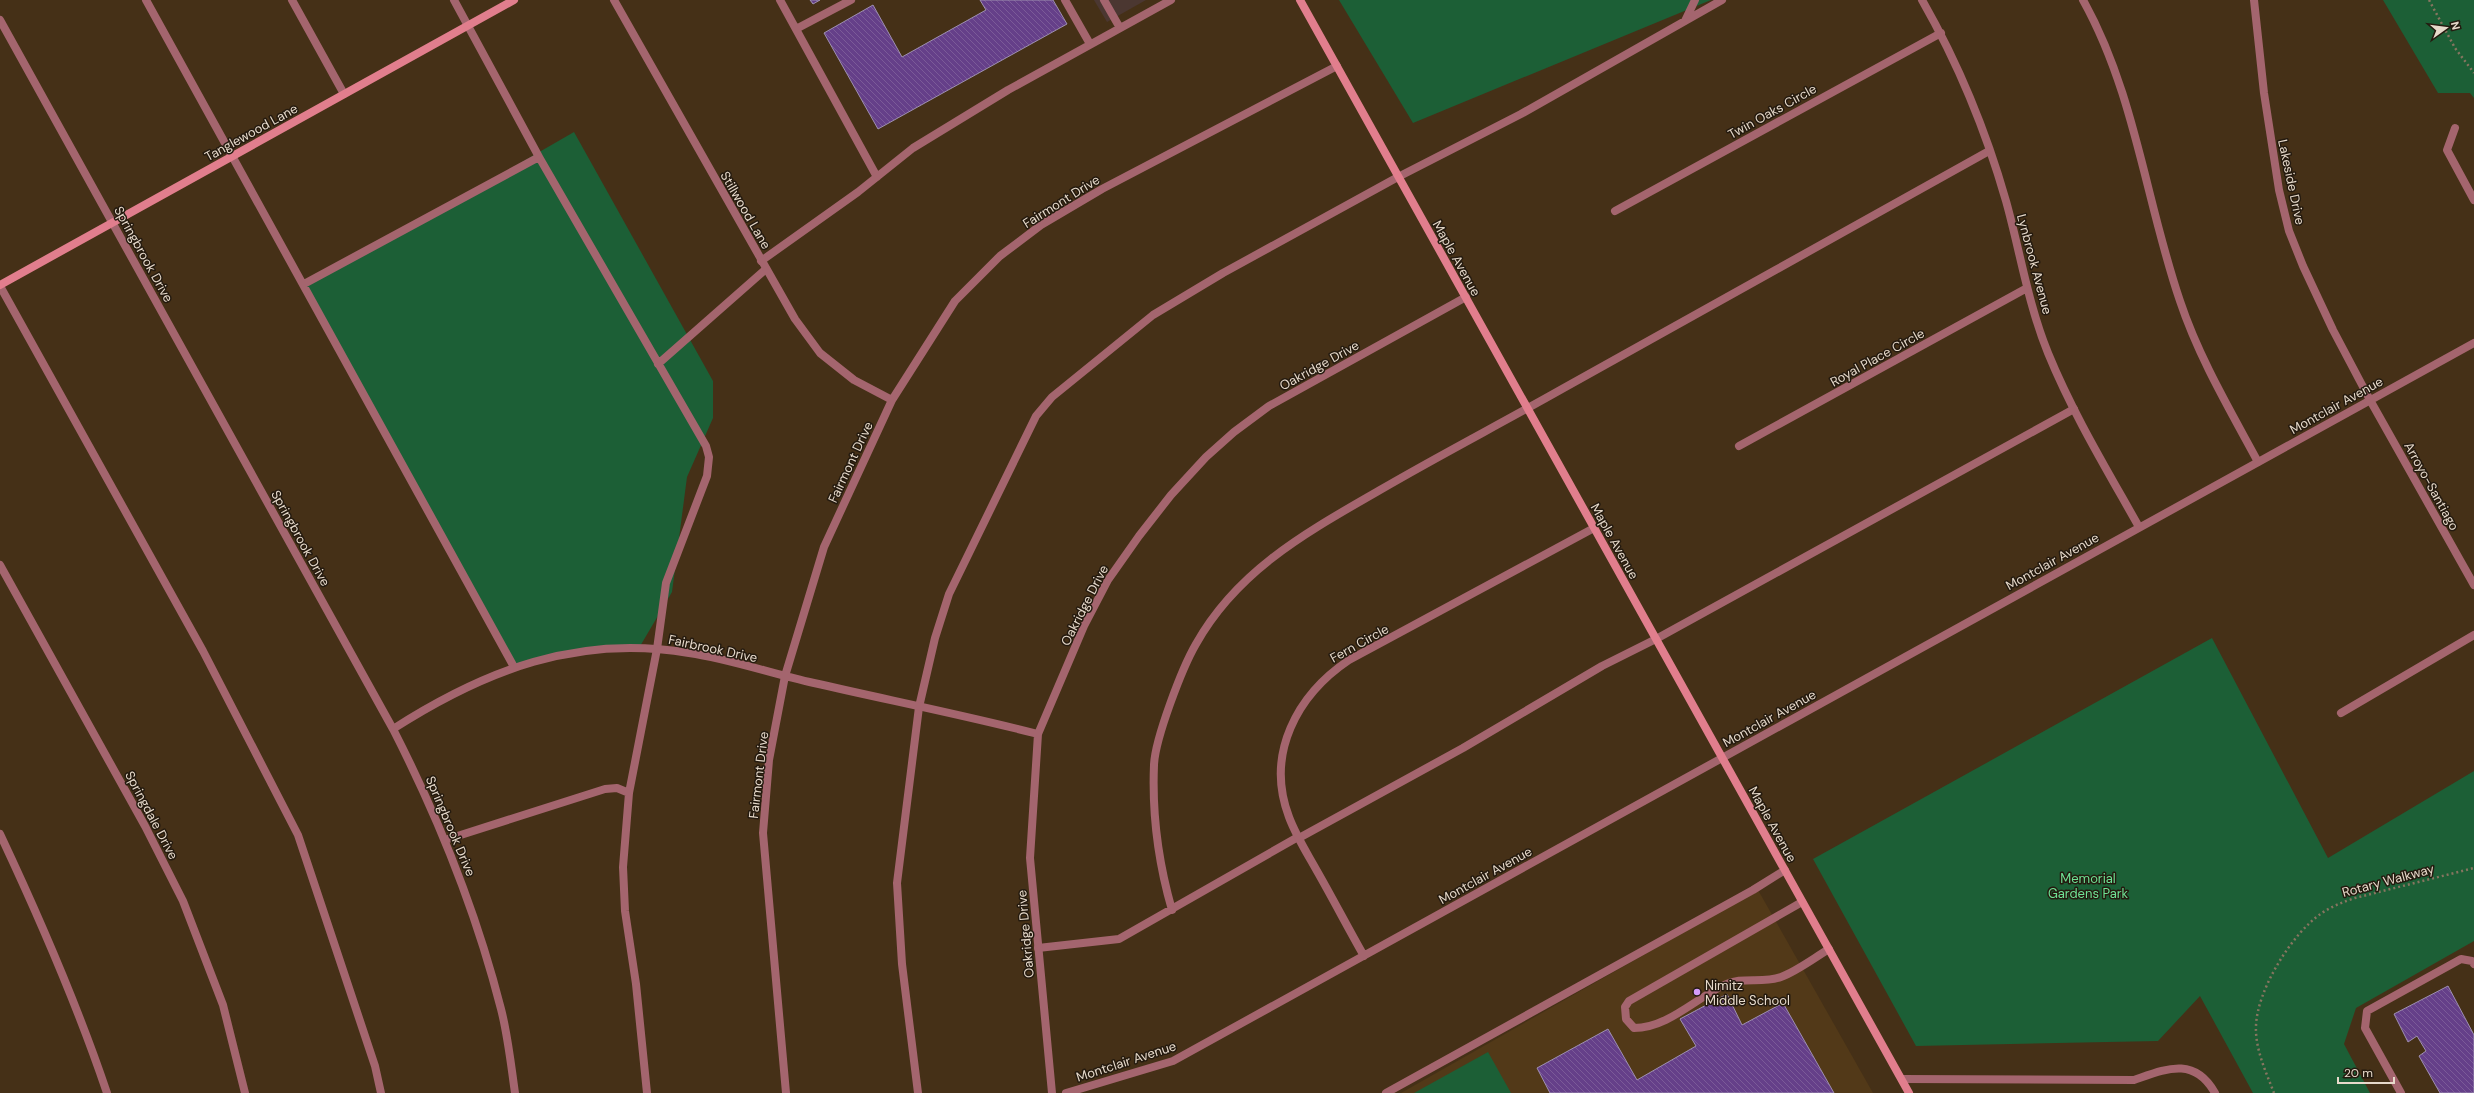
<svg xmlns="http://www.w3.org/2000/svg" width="2474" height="1093" viewBox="0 0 2474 1093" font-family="'DM Sans',sans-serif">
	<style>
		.commercial { fill: #4b3731 }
		.built { fill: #523918 }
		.green { fill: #1c5f36 }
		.building { fill: url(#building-back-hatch); stroke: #9e90b0 }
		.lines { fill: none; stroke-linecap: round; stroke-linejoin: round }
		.path { stroke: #877560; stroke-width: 2.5; stroke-dasharray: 2 3; stroke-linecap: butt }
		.lane { stroke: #a4656e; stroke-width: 8 }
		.street { stroke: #a4656e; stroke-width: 8 }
		.secondary { stroke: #e17e8d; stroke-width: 8 }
		.poi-dot { fill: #d49cfc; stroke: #241a0f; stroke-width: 1.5 }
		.labels { text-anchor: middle; stroke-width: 3; stroke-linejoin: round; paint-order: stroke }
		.street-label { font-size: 13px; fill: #e7dacb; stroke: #241a0f }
		.park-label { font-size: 13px; fill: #6fe395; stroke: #241a0f }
		.poi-label { font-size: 13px; fill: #e7dacb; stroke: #241a0f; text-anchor: start }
	</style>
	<defs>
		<pattern id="building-back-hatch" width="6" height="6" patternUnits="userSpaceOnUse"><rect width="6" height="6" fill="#653f89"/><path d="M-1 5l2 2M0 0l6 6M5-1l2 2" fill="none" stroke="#7b5a98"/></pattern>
	</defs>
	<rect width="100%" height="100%" fill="#453017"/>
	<path class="commercial" d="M1094,0H1146L1107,22Z"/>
	<path class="built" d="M1758,890L1873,1093H1401Z"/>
	<path class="green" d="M1339,0H1711L1413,123Z
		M2383,0H2474V98L2470,93H2438Z
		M574,132L713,381V418L687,477L672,592L639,648H621L514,666L305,287Z
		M2212,638L2328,858L2474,771V941L2356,1008L2344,1044L2370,1093H2253L2200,996L2158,1041L1916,1046L1813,859Z
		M1488,1052L1511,1093H1414Z"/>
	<path class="building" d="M810,0H820L813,4Z
		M980,0H1053L1067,24L878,129L824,33L873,5L902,57L986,10Z
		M2448,986L2474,1035V1093H2440L2419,1056L2426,1051L2417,1036L2408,1042L2394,1014Z
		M1727,994L1742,1025L1783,1003L1834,1093H1550L1537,1068L1608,1029L1637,1080L1696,1046L1680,1019Z"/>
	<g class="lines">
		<path class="path" d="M2429,0L2455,48L2474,73
			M2274,1093C2266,1072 2255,1049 2256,1026C2257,990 2292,933 2322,913C2332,906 2343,902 2355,898L2474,868"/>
		<path class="lane" d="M146,0L514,667
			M454,0L539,157L706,446L709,457L707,476L666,583L657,649L629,793L623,867L625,911L636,984L647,1093
			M780,0L877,177
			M1065,0L1090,44
			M1104,0L1120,28
			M2083,0C2135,93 2146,202 2180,301C2199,358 2230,410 2258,462
			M1685,21L1695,0
			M796,29L851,0
			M761,261L858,192L913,148L1008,90L1171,0
			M304,284L539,157
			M0,286L203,651L298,835L375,1066L381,1093
			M658,364L766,269
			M0,834C40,919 77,1004 107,1093
			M1299,838L1463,748L1602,666L1656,639L2074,409
			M445,840L605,789L617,788L629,793
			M1802,902L1629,1001L1625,1007L1626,1019L1634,1028C1667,1028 1695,999 1724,985C1742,976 1762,984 1781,977C1797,971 1814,958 1829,949
			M1172,910C1159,865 1152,813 1154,765C1155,739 1182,668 1196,644C1238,569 1309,531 1380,490C1440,455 1502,423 1562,389C1704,310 1847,230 1989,151
			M1038,948L1119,939L1298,837
			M1902,1079L2134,1080C2166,1069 2194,1056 2215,1093
			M918,1093L902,964L897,883L919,707L935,638L949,594L1036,416L1052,397L1153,315L1223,273L1398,177L1521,114L1722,0
			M1386,1093L1753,890L1785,870
			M2401,1093L2365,1028L2367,1011L2461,959L2472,961L2474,964"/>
		<path class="street" d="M292,0L344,94
			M614,0L795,319L820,353L854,380L892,400
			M1922,0C1958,63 1986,131 2006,201C2020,251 2028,304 2048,353C2073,414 2107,470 2139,527
			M2254,0L2264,93L2279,190L2289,231L2303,266L2333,330L2370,400L2474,585
			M0,20L393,729C439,819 476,911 501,1009C508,1036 511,1065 515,1093
			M2455,128L2447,150L2474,200
			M1615,211L1941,33
			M1739,446L2027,288
			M0,565L145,826L183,901L223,1005L245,1093
			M2341,713L2474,635
			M393,729C485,670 578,634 689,653C731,659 772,674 814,683C888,700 964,715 1038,734
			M1364,956C1348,928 1333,899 1317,871C1307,853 1296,836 1289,817C1265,754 1297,695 1349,660L1594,528
			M786,1093L763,833L769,760L785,676L824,547L892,400L955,301L1000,256L1041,225L1102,189L1337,66
			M1052,1093L1030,858L1038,734L1084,626L1108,580L1139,536L1171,495L1206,457L1234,432L1269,406L1466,297
			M1066,1093L1173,1061L2474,343"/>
		<path class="secondary" d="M1300,0L1909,1093
			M0,285L514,0"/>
	</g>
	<circle class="poi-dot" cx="1697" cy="992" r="4"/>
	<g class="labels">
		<g class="street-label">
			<text transform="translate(1772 111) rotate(-29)" y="5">Twin Oaks Circle</text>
			<text transform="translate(251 132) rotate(-29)" y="5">Tanglewood Lane</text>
			<text transform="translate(2292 182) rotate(78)" y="5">Lakeside Drive</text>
			<text transform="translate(1061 201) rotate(-32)" y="5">Fairmont Drive</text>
			<text transform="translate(746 210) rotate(60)" y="5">Stillwood Lane</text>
			<text transform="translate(144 254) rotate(61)" y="5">Springbrook Drive</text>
			<text transform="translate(1457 258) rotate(61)" y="5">Maple Avenue</text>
			<text transform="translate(2035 264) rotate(75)" y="5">Lynbrook Avenue</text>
			<text transform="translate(1877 357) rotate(-29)" y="5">Royal Place Circle</text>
			<text transform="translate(1319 365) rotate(-29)" y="5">Oakridge Drive</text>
			<text transform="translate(2336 405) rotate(-29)" y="5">Montclair Avenue</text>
			<text transform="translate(850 462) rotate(-65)" y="5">Fairmont Drive</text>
			<text transform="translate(2432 486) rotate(61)" y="5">Arroyo-Santiago</text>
			<text transform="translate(301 538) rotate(61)" y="5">Springbrook Drive</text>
			<text transform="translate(1615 541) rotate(61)" y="5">Maple Avenue</text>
			<text transform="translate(2052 561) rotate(-29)" y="5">Montclair Avenue</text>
			<text transform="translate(1084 605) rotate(-63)" y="5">Oakridge Drive</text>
			<text transform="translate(1359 643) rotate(-29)" y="5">Fern Circle</text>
			<text transform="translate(713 648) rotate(12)" y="5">Fairbrook Drive</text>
			<text transform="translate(1769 718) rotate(-29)" y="5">Montclair Avenue</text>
			<text transform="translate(758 775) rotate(-83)" y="5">Fairmont Drive</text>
			<text transform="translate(152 815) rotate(62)" y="5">Springdale Drive</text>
			<text transform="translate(1773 824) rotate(61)" y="5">Maple Avenue</text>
			<text transform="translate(451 826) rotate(67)" y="5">Springbrook Drive</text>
			<text transform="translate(1485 875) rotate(-29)" y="5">Montclair Avenue</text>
			<text transform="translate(2388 880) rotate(-15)" y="5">Rotary Walkway</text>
			<text transform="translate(1025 934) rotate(-95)" y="5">Oakridge Drive</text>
			<text transform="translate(1126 1061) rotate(-18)" y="5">Montclair Avenue</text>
		</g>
		<g class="park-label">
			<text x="2088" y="883">Memorial<tspan x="2088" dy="15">Gardens Park</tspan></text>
		</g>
		<g class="poi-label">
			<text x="1705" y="990">Nimitz<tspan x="1705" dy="15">Middle School</tspan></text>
		</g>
	</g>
	<g transform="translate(2446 28) rotate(76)" stroke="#241a0f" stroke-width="3" paint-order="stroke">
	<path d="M0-3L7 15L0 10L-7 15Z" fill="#e7dacb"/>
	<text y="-6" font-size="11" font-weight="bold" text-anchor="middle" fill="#e7dacb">N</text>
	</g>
	<path d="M2338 1077v6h56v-6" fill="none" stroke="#e7dacb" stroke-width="2"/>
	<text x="2344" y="1077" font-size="12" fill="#e7dacb" stroke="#241a0f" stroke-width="3" paint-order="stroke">20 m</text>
</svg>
